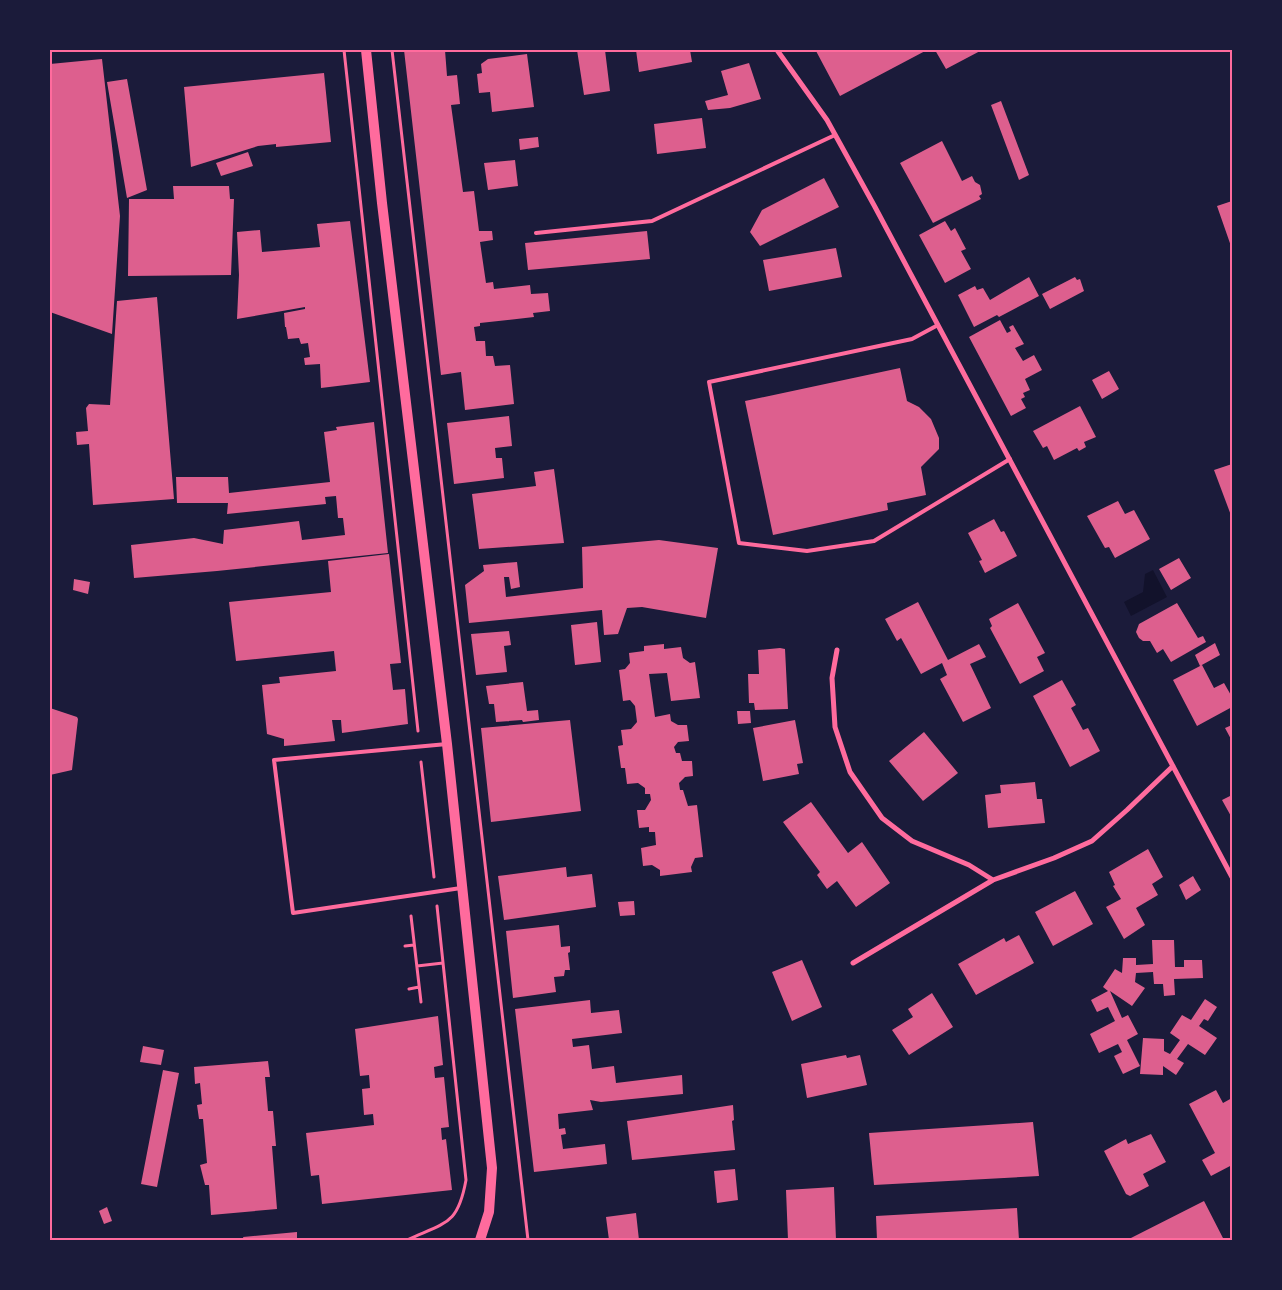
<svg xmlns="http://www.w3.org/2000/svg" width="1282" height="1290" viewBox="0 0 1282 1290" font-family="Mulish,sans-serif">
	<style>
		.water { fill: #12122b }
		.building { fill: #dd5f8e }
		.lines { fill: none; stroke-linecap: round; stroke-linejoin: round }
		.path { stroke: #ff6b9d; stroke-width: 3 }
		.service { stroke: #ff6b9d; stroke-width: 4 }
		.minor { stroke: #ff6b9d; stroke-width: 5 }
		.secondary { stroke: #ff6b9d; stroke-width: 10 }
		.neatline { fill: none; stroke: #ff6b9d; stroke-width: 2 }
	</style>
	<rect width="100%" height="100%" fill="#1b1b3a"/>
	<path class="water" d="M1153,570L1167,597L1131,616L1124,602L1143,592L1145,574Z"/>
	<path class="building" d="M404,50H445L447,76L457,75L460,104L451,105L463,192L474,191L479,231H492L493,240L480,242L486,283L493,282L494,289L530,285L531,294L548,293L550,311L533,313L534,317L480,323V326L474,327L476,341H485L486,356H493L495,366L510,365L514,404L465,410L461,372L441,375Z
		M577,50H605L610,91L584,95Z
		M636,50H690L692,62L639,72Z
		M819,50H927L840,96L816,51Z
		M935,50H982L946,69Z
		M527,54L534,107L492,112L490,92L479,93L477,74L482,73L481,64L488,59Z
		M102,59L120,216L112,334L50,312V64Z
		M749,63L761,99L730,108L708,110L705,101L728,95L721,71Z
		M324,73L331,142L276,147V144L258,146L191,167L184,87Z
		M127,79L147,190L127,198L107,82Z
		M1001,101L1029,175L1019,180L991,105Z
		M702,118L706,148L657,154L654,124Z
		M538,137L539,147L520,150L519,139Z
		M942,141L962,181L972,176L975,182L980,185L982,194L979,196L981,199L933,223L900,163Z
		M248,152L253,166L221,176L216,163Z
		M515,160L518,186L488,190L484,163Z
		M824,178L839,207L760,246L750,232L762,210Z
		M173,186H229L230,199H234L231,275L128,276L129,199H174Z
		M1232,201V249L1217,206Z
		M350,221L370,382L321,388L320,364L305,365L304,358L310,357L308,343L301,344L299,338L288,339L286,327H285L284,313L305,309V307L237,319L239,275L237,232L260,230L262,252L320,247L317,224Z
		M945,221L951,231L955,228L966,249L961,251L971,269L945,283L919,235Z
		M647,231L650,259L528,270L525,243Z
		M836,248L842,277L769,291L763,260Z
		M1029,277L1039,296L999,317L997,315L974,327L958,295L975,286L977,290L983,288L990,300Z
		M1075,277L1077,280L1080,279L1084,291L1050,309L1042,294Z
		M157,297L174,499L93,505L89,444L77,445L76,432L88,431L86,408L89,404L110,405L117,301Z
		M1000,320L1007,333L1011,331L1009,327L1013,325L1024,344L1015,348L1023,361L1034,355L1042,370L1025,379L1030,390L1023,393L1025,397L1021,399L1026,408L1011,416L969,337Z
		M900,368L907,401L919,407L931,419L939,438V449L921,467L926,495L887,503L888,510L773,535L745,401Z
		M1109,371L1119,389L1102,399L1092,380Z
		M1080,406L1096,437L1084,442L1086,447L1079,451L1077,448L1054,460L1047,446L1043,448L1033,431Z
		M509,416L512,446L495,448L496,458H502L504,478L454,484L447,423Z
		M374,422L388,553L217,571L134,578L131,545L194,538L223,544L224,530L299,521L302,540L345,535L343,518H338L336,496L325,497L326,504L227,514L228,503H177L176,477H228L229,493L330,482L324,432L337,430L336,427Z
		M1232,464V518L1214,470Z
		M554,469L564,543L479,549L472,494L536,486L534,472Z
		M1118,501L1125,514L1134,510L1150,539L1115,558L1109,547L1105,548L1087,516Z
		M994,519L1001,532L1004,531L1017,556L985,573L979,561L982,560L968,533Z
		M659,540L718,548L706,618L642,607L627,608L618,634L604,635L602,610L469,623L465,585L484,571L483,565L517,562L520,587L511,589L509,577H504L506,597L583,588L582,547Z
		M389,554L401,663L390,664L393,690L405,689L408,724L342,733L341,720H332L335,741L284,746V739L267,734L262,685L280,683L279,677L336,671L334,651L236,661L229,602L331,592L328,561Z
		M1179,558L1191,578L1171,590L1159,569Z
		M74,579L90,582L88,594L73,590Z
		M918,602L948,660L979,644L986,657L970,664L991,708L963,722L940,679L947,675L942,663L921,674L901,638L897,641L885,619Z
		M1018,603L1045,653L1037,657L1044,671L1020,684L990,628L992,626L989,619Z
		M1177,603L1198,638L1203,636L1206,642L1171,662L1163,649L1157,653L1150,641H1143L1139,638L1136,632L1139,624Z
		M597,622L601,662L575,665L571,625Z
		M509,631L511,645L504,646L507,672L476,675L471,634Z
		M1215,643L1220,655L1200,666L1195,655Z
		M664,644V649L681,647L683,658L690,663L695,662L700,698L671,701L667,673L649,674L655,717L670,714L671,721L678,725H687L689,741L678,742L674,747L676,753H680L682,761H692L693,776L685,777L679,783L680,790H683L688,806L697,805L703,857L695,858L691,867L692,872L660,876V870L652,865L643,866L641,848L656,845L655,832H649V827L639,828L637,810H645L651,800L650,794H645V788L638,783L627,784L625,768H621L618,746L623,745L621,730L631,729L637,722L635,706L630,700L623,701L619,670L625,669L630,663L629,653L644,651V646Z
		M780,648L785,649L788,709L755,710L754,703H749L748,674H759L758,650Z
		M1202,665L1214,688L1224,683L1232,697V707L1197,726L1173,680Z
		M1062,680L1076,705L1071,708L1083,730L1088,728L1100,751L1070,767L1033,696Z
		M523,682L527,711L538,710L539,720L523,722L522,720L496,722L494,704H489L486,686Z
		M50,708L77,717L78,719L72,770L50,775Z
		M737,711H750L751,723L738,724Z
		M570,720L581,811L491,822L481,728Z
		M795,720L803,763L797,764L799,774L763,781L753,728Z
		M1232,725V741L1225,728Z
		M924,732L958,773L923,801L889,761Z
		M1035,782L1037,799H1042L1045,823L988,828L985,795L1001,793L1000,785Z
		M1232,795V818L1222,800Z
		M811,802L848,853L862,842L890,883L856,907L837,881L827,889L817,875L820,872L783,822Z
		M1148,849L1163,877L1152,884L1158,895L1136,908L1145,925L1124,939L1106,907L1121,899L1113,886L1115,885L1109,872Z
		M566,867L567,877L592,874L596,907L504,920L498,876Z
		M1193,876L1201,890L1186,900L1179,885Z
		M1075,891L1093,924L1053,946L1035,912Z
		M634,901L635,915L620,916L618,902Z
		M559,925L561,947L570,946V952L568,953L570,970H565L564,976L554,977L556,992L513,998L506,931Z
		M1019,935L1034,963L976,995L958,964L1004,938L1006,942Z
		M1152,940H1174L1175,967H1184V960H1202L1203,978L1174,979L1175,995L1164,996L1163,984H1154L1153,972L1136,973L1135,982L1145,988L1132,1006L1110,991L1122,1018L1128,1015L1138,1034L1127,1040L1140,1066L1123,1074L1114,1056L1122,1052L1118,1044L1099,1053L1090,1034L1115,1021L1108,1007L1097,1012L1091,1000L1108,991L1103,987L1115,969L1122,973L1123,958H1136V965L1153,964Z
		M802,960L822,1007L792,1021L772,972Z
		M932,993L953,1027L909,1055L892,1030L913,1017L908,1009Z
		M1205,999L1217,1007L1208,1021L1204,1019L1199,1026L1217,1038L1205,1055L1188,1044L1177,1059L1184,1063L1176,1075L1163,1066V1075L1140,1074L1143,1038L1164,1039V1051L1170,1054L1180,1040L1170,1033L1182,1015L1191,1020Z
		M590,1000L591,1013L619,1010L622,1033L572,1039L573,1047L589,1045L592,1069L614,1066L616,1083L682,1075L683,1094L601,1102L590,1100L593,1110L558,1114L559,1129L565,1128L566,1134L561,1135L563,1149L605,1144L607,1164L534,1172L515,1009Z
		M438,1016L443,1065L434,1067L435,1078L444,1077L449,1127L441,1128L442,1140L446,1139L452,1190L322,1204L319,1175L311,1176L306,1133L374,1125L373,1114L364,1115L362,1089L370,1088L369,1075L360,1076L355,1029Z
		M143,1046L164,1050L161,1065L140,1062Z
		M846,1055L847,1058L860,1055L867,1085L807,1098L801,1064Z
		M268,1061L270,1077H265L268,1111H273L276,1146H272L277,1209L211,1215L209,1185H205L200,1165L207,1163L203,1119H199L197,1105L202,1104L200,1083L195,1084L194,1067Z
		M163,1070L179,1073L157,1187L141,1184Z
		M1216,1090L1223,1103L1232,1098V1165L1211,1176L1202,1160L1215,1153L1189,1104Z
		M733,1105L734,1120L732,1121L735,1150L632,1160L627,1121Z
		M1033,1122L1039,1176L874,1185L869,1133Z
		M1151,1134L1166,1162L1143,1174L1149,1186L1130,1196L1126,1194L1104,1151L1126,1139L1128,1144Z
		M735,1169L738,1200L717,1203L714,1171Z
		M834,1187L836,1240H788L786,1190Z
		M1204,1201L1224,1240H1127Z
		M107,1207L112,1221L104,1224L99,1211Z
		M1017,1208L1019,1240H877L876,1216Z
		M636,1213L639,1240H609L606,1217Z
		M297,1232V1240H244L243,1237Z"/>
	<g class="lines">
		<path class="path" d="M344,50L418,731
			M392,50L528,1240
			M421,762L434,877
			M411,916L421,1002
			M405,946L414,945
			M417,966L443,963
			M409,989L419,987
			M409,1239C447,1222 458,1224 466,1180L437,906"/>
		<path class="service" d="M536,233L652,221L835,135
			M938,325L912,339L709,382L739,543L807,551L874,541L1010,459
			M447,744L274,760L293,913L461,888"/>
		<path class="minor" d="M777,50L827,120L875,207L1232,877
			M837,650L832,678L835,727L850,772L882,818L912,841L969,865L993,880
			M853,963L993,880L1054,858L1092,841L1127,810L1173,766"/>
		<path class="secondary" d="M366,50L382,203L447,744L492,1168L489,1212L480,1240"/>
	</g>
	<rect width="1282" height="1290" fill="none" stroke="#1b1b3a" stroke-width="102"/>
	<rect x="51" y="51" width="1180" height="1188" class="neatline"/>
</svg>
